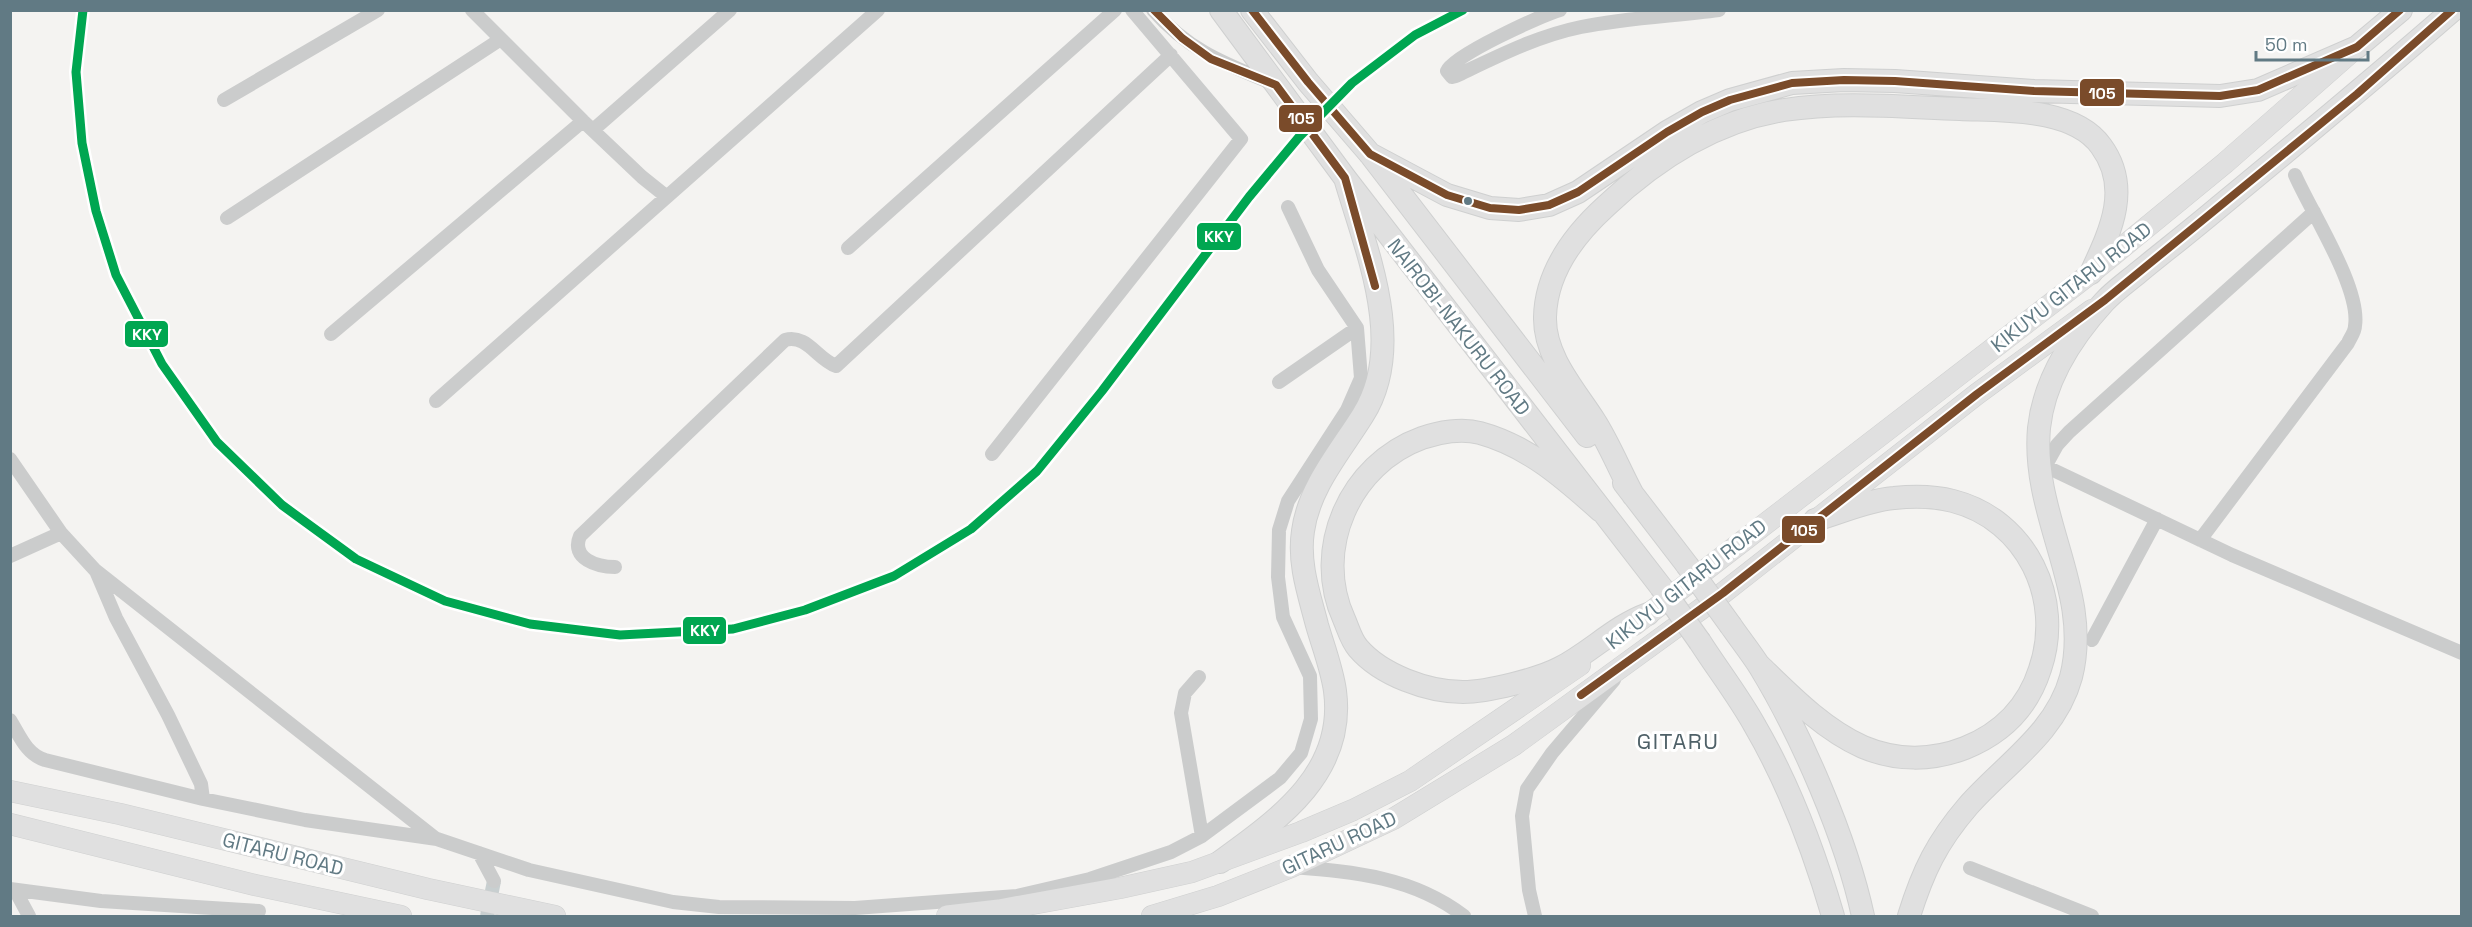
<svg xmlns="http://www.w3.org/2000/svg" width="2472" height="927" viewBox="0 0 2472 927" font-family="'Space Grotesk',sans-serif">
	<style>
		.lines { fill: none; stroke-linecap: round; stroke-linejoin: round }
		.minor-tunnel { stroke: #c8cfd0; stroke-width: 14; stroke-dasharray: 14 7; stroke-linecap: butt }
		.primary-casing { stroke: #cfd0d0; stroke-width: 22 }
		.trunk-casing { stroke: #cfd0d0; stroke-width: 24 }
		.minor { stroke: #cbcccc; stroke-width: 14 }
		.primary { stroke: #e0e0e0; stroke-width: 21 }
		.trunk { stroke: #e0e0e0; stroke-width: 22 }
		.trunk-bridge-casing { stroke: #cfd0d0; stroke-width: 24; stroke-linecap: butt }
		.trunk-bridge { stroke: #e0e0e0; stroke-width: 22 }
		.bus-1-casing { stroke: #fff; stroke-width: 12 }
		.bus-1 { stroke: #7a4b2a; stroke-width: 8 }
		.rail-1-casing { stroke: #fff; stroke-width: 14 }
		.rail-1 { stroke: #00a651; stroke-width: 9 }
		.bus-dot { fill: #617a84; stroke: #fff; stroke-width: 2 }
		.labels { text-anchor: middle; stroke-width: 6; stroke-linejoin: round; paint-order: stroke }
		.street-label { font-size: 20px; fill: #617a84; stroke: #fff }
		.quarter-label { font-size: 22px; letter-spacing: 1.5px; fill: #4f6168; stroke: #fff }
		.line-badge { stroke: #fff; stroke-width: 2 }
		.badge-label { font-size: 16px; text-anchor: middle; font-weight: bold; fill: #fff }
	</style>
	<rect width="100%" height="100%" fill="#f4f3f1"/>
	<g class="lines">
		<path class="minor-tunnel" d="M487,916L494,881"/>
		<defs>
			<path id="primary" d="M1634,625L2091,273L2225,163L2350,53
				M10,791L120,814L428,889L555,916
				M10,824L255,885L401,916
				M947,916L999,910L1120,888L1192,872L1301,832L1353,810L1410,781L1580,665
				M1152,916L1218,896L1291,867L1393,819L1514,745L1723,593L1977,394L2092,310"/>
			<path id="trunk" d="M1221,10L1345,178L1661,587
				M1252,10L1308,82L1370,154L1587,436
				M1370,154L1447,195L1490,208L1519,210L1549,205L1578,192L1667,132L1702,112L1730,100L1792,83L1844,80L1895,81L2034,91L2220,96L2258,90L2357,47L2401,10
				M1624,483L1687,565
				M1633,495C1620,471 1609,443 1594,420C1574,389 1544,356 1545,317C1546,272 1574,235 1606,206C1656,159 1715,121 1784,110C1842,101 1902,107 1960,109C2002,111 2073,107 2101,146C2132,188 2110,232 2091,273
				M1601,511C1564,478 1528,446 1480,433C1462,428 1439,432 1422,438C1350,464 1312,549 1344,619C1348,628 1351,640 1358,648C1381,675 1428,692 1463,692C1487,692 1539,679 1560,668C1591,652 1615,626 1648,614
				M1731,626C1740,639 1751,653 1760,667C1802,736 1846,838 1863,916
				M1700,642C1718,670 1739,697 1755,726C1790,786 1814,851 1833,916
				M1760,666C1791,696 1823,729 1863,747C1896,761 1932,761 1965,748C2002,733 2028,707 2040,669C2064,599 2027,520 1953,501C1934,496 1913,496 1894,498C1868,500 1840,513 1815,520
				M1220,862C1278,820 1346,773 1335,691C1332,669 1323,646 1317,625C1309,594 1298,563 1303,531C1309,487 1340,452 1363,415C1407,345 1366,250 1345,178
				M1909,916C1923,871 1937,842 1968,806C2004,765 2056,733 2071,677C2093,592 2031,517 2039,428C2044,381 2072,337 2104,302C2114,291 2127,282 2139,272C2166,250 2193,229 2219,207C2298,142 2376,77 2453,10"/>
		</defs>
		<use href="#primary" class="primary-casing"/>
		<use href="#trunk" class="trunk-casing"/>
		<path class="minor" d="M472,10L583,121L642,177L667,197
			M1153,10C1189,51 1226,64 1274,84
			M1560,10C1542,15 1452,56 1447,71L1452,77L1456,76C1496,57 1537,36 1581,27C1626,18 1673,16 1719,10
			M224,100L378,10
			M593,130L730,10
			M2314,212L2069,432L2057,445L2047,463L2049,468L2232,555L2462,653
			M227,218L501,39
			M848,248L1115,10
			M331,334L583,121
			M1279,382L1357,328
			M436,401L878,10
			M992,454L1241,139L1132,10
			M10,459L61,533L95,570L435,838
			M2200,540L2348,343C2350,338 2355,332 2355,326C2361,288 2311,212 2295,175
			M10,556L61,533
			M615,567C598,567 570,559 580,536L785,340C807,334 817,359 836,366L1171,55
			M96,571L116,618L168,715L201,784L203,799
			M2092,640L2157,519
			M1199,677L1185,693L1181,713L1202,836
			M10,720C20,736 26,754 45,760L203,799L305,820L437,839L529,870L673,902L719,907L855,908L1017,896L1090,879L1171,852L1202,836L1280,778L1301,753L1311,719L1310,676L1283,617L1278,577L1279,530L1288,501L1347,410L1361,378L1357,328L1318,270L1288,207
			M479,853L494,881
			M1293,867C1355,872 1413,877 1464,916
			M1970,868L2092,916
			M10,889L101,901L259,911
			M15,890L29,916
			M1535,916L1529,890L1522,816L1527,789L1552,753L1614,680"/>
		<use href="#primary" class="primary"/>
		<use href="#trunk" class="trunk"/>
		<defs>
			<path id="trunk-bridge" d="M1687,565L1731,626
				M1661,587L1700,642"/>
		</defs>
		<use href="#trunk-bridge" class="trunk-bridge-casing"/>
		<use href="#trunk-bridge" class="trunk-bridge"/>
		<defs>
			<path id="bus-1" d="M1154,10L1182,38L1211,59L1276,85L1345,178L1375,286
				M1252,10L1308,82L1370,154L1447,195L1490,208L1519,210L1549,205L1578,192L1667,132L1702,112L1730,100L1792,83L1844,80L1895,81L2034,91L2220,96L2258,90L2357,47L2400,10
				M1581,695L1723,593L1977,394L2105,300L2357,94L2452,10"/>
		</defs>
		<use href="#bus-1" class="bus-1-casing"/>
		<use href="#bus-1" class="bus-1"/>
		<defs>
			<path id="rail-1" d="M83,10L76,72L82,143L96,211L116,275L162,364L217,442L282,505L356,559L445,601L530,624L620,635L733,629L805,610L894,576L971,529L1037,471L1102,391L1249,197L1299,137L1352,83L1415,35L1463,10"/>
		</defs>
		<use href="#rail-1" class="rail-1-casing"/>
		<use href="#rail-1" class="rail-1"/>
	</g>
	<circle class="bus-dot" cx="1468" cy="201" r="5"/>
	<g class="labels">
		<g class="street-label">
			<text transform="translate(2071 287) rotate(-38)" y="7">KIKUYU GITARU ROAD</text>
			<text transform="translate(1459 327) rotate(52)" y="7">NAIROBI-NAKURU ROAD</text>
			<text transform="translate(1686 584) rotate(-38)" y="7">KIKUYU GITARU ROAD</text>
			<text transform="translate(1339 843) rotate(-25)" y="7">GITARU ROAD</text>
			<text transform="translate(283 854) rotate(14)" y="7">GITARU ROAD</text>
		</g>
		<g class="quarter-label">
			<text x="1678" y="749">GITARU</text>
		</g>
	</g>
	<g class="line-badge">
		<rect x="2079" y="78" width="46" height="29" rx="6" fill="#7a4b2a"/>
		<rect x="1278" y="104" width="45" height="29" rx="6" fill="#7a4b2a"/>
		<rect x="1196" y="222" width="46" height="29" rx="6" fill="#00a651"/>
		<rect x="124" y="320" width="45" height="28" rx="6" fill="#00a651"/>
		<rect x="1781" y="515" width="45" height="29" rx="6" fill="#7a4b2a"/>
		<rect x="682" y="616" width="45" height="29" rx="6" fill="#00a651"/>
	</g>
	<g class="badge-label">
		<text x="2102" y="99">105</text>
		<text x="1301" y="124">105</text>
		<text x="1219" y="242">KKY</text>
		<text x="147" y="340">KKY</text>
		<text x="1804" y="536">105</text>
		<text x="705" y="636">KKY</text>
	</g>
	<rect width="2472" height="927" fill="none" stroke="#617a84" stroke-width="24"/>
	<path d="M2256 51v9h112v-9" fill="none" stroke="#617a84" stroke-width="3"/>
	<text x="2265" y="51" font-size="18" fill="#617a84" stroke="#ffffff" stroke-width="4.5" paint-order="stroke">50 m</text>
</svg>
